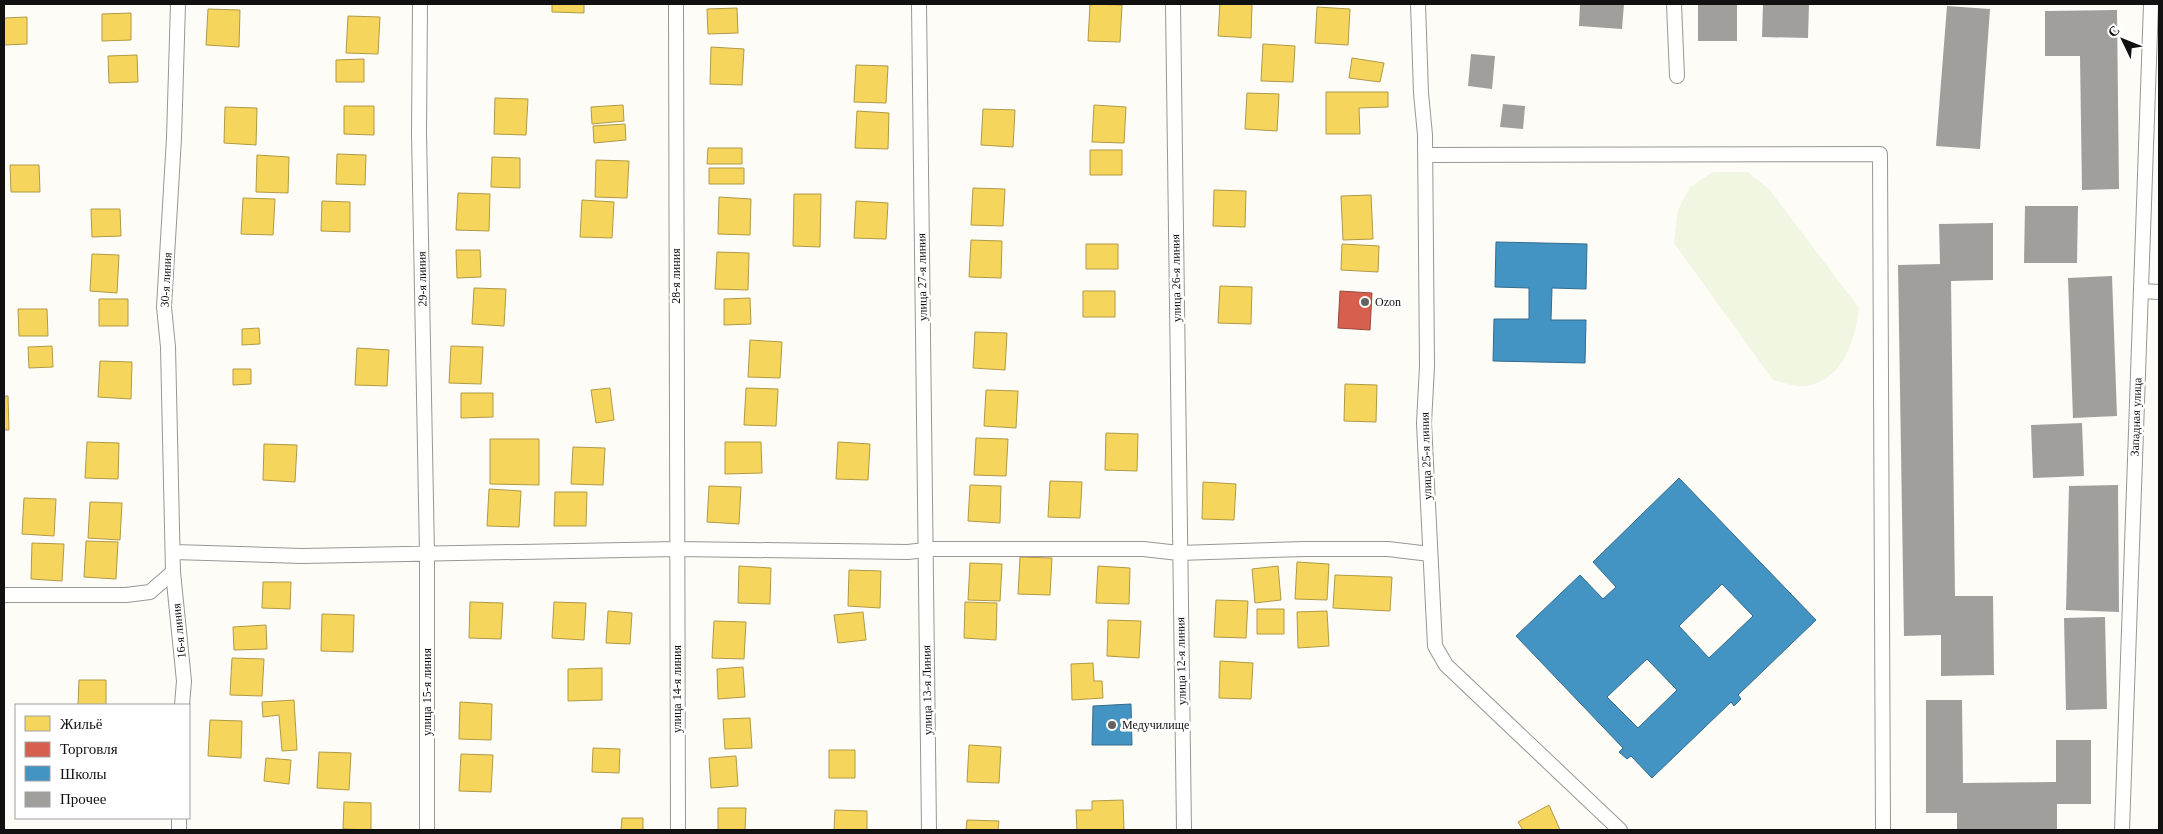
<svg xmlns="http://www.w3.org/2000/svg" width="2163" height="834" viewBox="0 0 2163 834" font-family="'Times New Roman',serif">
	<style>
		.pitch { fill: #f0f6e1 }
		.homes { fill: #f6d55c; stroke: #b19a46 }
		.shops { fill: #d6604d; stroke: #9b483b }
		.schools { fill: #4393c3; stroke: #346c8e; fill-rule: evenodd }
		.building { fill: #a19f9c }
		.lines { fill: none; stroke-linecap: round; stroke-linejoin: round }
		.street-casing { stroke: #979795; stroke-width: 16 }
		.street { stroke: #fffffe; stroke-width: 14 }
		.poi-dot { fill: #646362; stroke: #fff; stroke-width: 2 }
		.labels { text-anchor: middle; stroke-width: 5; stroke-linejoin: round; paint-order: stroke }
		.street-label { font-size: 12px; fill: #111; stroke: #fff }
		.poi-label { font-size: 12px; fill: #111; stroke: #fff; text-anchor: start }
	</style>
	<rect width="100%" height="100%" fill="#fdfcf7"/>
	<path class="pitch" d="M1713,172H1748L1769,189L1859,308C1855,340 1844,379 1807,386C1797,388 1782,382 1773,380L1674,243L1678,210L1690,187Z"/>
	<path class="homes" d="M552,4H584V13L552,12Z
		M1090,4L1122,5L1120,42L1088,41Z
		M1220,4H1252L1251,38L1218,36Z
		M1317,7L1350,9L1348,45L1315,43Z
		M737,8L738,33L708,34L707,9Z
		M208,9L240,10L239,47L206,45Z
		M131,13V40L102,41V14Z
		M348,16L380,17L378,54L346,53Z
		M27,17V44L4,45V18Z
		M1263,44L1295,46L1293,82L1261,81Z
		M711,47L744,49L742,85L710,84Z
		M137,55L138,82L109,83L108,56Z
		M1352,58L1384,63L1380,82L1349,78Z
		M364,59V82H336V60Z
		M856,65L888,66L886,103L854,102Z
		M1326,92H1388V107L1359,108L1360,134H1326Z
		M1247,93L1279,94L1277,131L1245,129Z
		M495,98L528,99L526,135L494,134Z
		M623,105L624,121L592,124L591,107Z
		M1094,105L1126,107L1124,143L1092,142Z
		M344,106H374V135L344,134Z
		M225,107L257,108L256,145L224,143Z
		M983,109L1015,110L1013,147L981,145Z
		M857,111L889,113L888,149L855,148Z
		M625,124L626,140L594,143L593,126Z
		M708,148H742V164H707Z
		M1090,150H1122V175H1090Z
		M337,154L366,155L365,185L336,184Z
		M257,155L289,157L288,193L256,192Z
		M492,157L520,158V188L491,187Z
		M596,160L629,161L627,198L595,197Z
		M10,165H39L40,192H11Z
		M709,168H744V184H709Z
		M973,188L1005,189L1003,226L971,225Z
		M1214,190L1246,191L1245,227L1213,226Z
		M458,193L490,194L489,231L456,230Z
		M794,194H821L820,247L793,246Z
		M1371,195L1373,239L1343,240L1341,196Z
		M719,197L751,199L750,235L718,234Z
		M243,198L275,199L273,235L241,234Z
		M582,200L614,202L612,238L580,237Z
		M322,201L350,202V232L321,231Z
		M856,201L888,203L886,239L854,238Z
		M91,209H120L121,236L92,237Z
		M971,240L1002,241L1001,278L969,277Z
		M1086,244H1118V269H1086Z
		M1342,244L1379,246L1378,272L1341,270Z
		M456,250H480L481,277L457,278Z
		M717,252L749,253L748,290L715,289Z
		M92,254L119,255L117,293L90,291Z
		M1220,286L1252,287L1251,324L1218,323Z
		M474,288L506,289L504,326L472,324Z
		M1083,291H1115V317H1083Z
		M750,298L751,324L724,325V299Z
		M99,299H128V326H99Z
		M18,309H47L48,336H19Z
		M259,328L260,344L242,345V329Z
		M975,332L1007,333L1005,370L973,368Z
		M750,340L782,342L780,378L748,377Z
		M52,346L53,367L29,368L28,347Z
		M451,346L483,347L481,384L449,383Z
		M357,348L389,350L387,386L355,385Z
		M100,361L132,362L131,399L98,397Z
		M233,369H251V384L233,385Z
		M1345,384L1377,385L1376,422L1344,421Z
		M610,388L614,420L596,423L591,390Z
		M746,388L778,389L776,426L744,425Z
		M986,390L1018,391L1016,428L984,426Z
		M461,393H493V417L461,418Z
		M4,396H8L9,430H4Z
		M1106,433L1138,434L1137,471L1105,470Z
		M976,438L1008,439L1006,476L974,475Z
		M490,439H539V485L490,484Z
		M87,442L119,443L118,479L85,478Z
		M725,442H761L762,473L725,474Z
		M838,442L870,444L868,480L836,479Z
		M264,444L297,445L295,482L263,480Z
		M573,447L605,448L603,485L571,484Z
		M1050,481L1082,482L1080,518L1048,517Z
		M1203,482L1236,484L1234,520L1202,519Z
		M970,485L1001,486L1000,523L968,521Z
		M709,486L741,487L739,524L707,522Z
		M489,489L521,491L519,527L487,526Z
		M555,492H587L586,526H554Z
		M24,498L56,499L54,536L22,534Z
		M90,502L122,503L120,540L88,538Z
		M86,541L118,542L116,579L84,577Z
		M32,543L64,544L62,581L31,579Z
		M1020,557L1052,558L1050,595L1018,594Z
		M1297,562L1329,564L1327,600L1295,599Z
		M970,563L1002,564L1000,601L968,600Z
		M739,566L771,568L770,604L738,603Z
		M1098,566L1130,568L1129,604L1096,603Z
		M1278,566L1281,600L1255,603L1252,569Z
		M849,570L881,571L880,608L848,606Z
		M1335,575L1392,577L1390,611L1333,608Z
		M263,582H291L290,609L262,608Z
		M1216,600L1248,601L1246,638L1214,637Z
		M470,602L503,603L501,639L469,638Z
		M554,602L586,603L584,640L552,638Z
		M965,602L997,603L996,640L964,638Z
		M1257,609H1284V634H1257Z
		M608,611L632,613L630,644L606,643Z
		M1327,611L1329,646L1298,648L1297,612Z
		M863,612L866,640L838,643L834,615Z
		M322,614L354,615L353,652L321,651Z
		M1108,620L1141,621L1139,658L1107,656Z
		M714,621L746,622L744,659L712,658Z
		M266,625L267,649L234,650L233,627Z
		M232,658L264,659L262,696L230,695Z
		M1220,661L1253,663L1251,699L1219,698Z
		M1093,663L1094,681H1102L1103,698L1072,700L1071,664Z
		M743,667L745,697L718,699L717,669Z
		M602,668V700L568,701V669Z
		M79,680H106V705H78Z
		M294,700L297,750L282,751L279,715L263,717L262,702Z
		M460,702L492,704L491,740L459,739Z
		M750,718L752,748L725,749L723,719Z
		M210,720L242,721L241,758L208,756Z
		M969,745L1001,747L999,783L967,782Z
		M593,748L620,749L619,773L592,772Z
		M829,750H855V778H829Z
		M319,752L351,753L349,790L317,788Z
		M461,754L493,755L491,792L459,791Z
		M736,756L738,786L711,788L709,758Z
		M266,758L291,760L289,784L264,781Z
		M1123,800L1124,830H1077L1076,810H1092V801Z
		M344,802L371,803V830L343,829Z
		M1549,805L1560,830H1523L1518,822Z
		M718,808H746L745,830H718Z
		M835,810L867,811V830H834Z
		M622,818H643V830H549H621Z
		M967,820L999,821L998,830H966Z"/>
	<path class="shops" d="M1340,291L1372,293L1370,330L1338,328Z"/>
	<path class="schools" d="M1496,242L1587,244L1586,289L1552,288L1551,320H1586L1585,363L1493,361L1494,319H1529V288L1495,287Z
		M1679,478L1816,620L1738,695L1741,699L1734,706L1731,702L1652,778L1631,756L1627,759L1619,752L1623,748L1516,636L1580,575L1603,599L1616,587L1593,562ZM1722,584L1753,616L1709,658L1679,626ZM1647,659L1677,690L1638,728L1607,697Z
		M1131,704L1132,745H1092L1093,706Z"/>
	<path class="building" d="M1580,4H1624L1622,29L1579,26Z
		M1698,4H1737V41H1698Z
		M1763,4H1809L1808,38L1762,37Z
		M1947,6L1990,9L1980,149L1936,146Z
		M2117,10L2119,189L2082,190L2080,56H2045V11Z
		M1471,54L1495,56L1492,89L1468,86Z
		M1503,104L1525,106L1523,129L1500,127Z
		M2025,206H2078L2077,263H2024Z
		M1993,223V280L1951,281L1955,596H1993L1994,675L1941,676V635L1904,636L1898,265L1940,264L1939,224Z
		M2112,276L2117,416L2073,418L2068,278Z
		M2082,423L2084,476L2033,478L2031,425Z
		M2118,485L2119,612L2066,610L2069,486Z
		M2105,617L2107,709L2066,710L2064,618Z
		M1926,700H1962L1963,783L2056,782V740H2091V804H2057V830H1957V813H1926Z"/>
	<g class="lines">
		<defs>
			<path id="street" d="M178,4L174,138L164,307L168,347L173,572L184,681L182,705
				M420,4L419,133L427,554V830
				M676,4L678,830
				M919,4L929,830
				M1173,4L1184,830
				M1418,4L1421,93L1425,135L1427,366L1424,423L1435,646L1446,665L1620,830
				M1674,4L1677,76
				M1425,155L1880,154L1883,830
				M2141,291L2159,292
				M174,552L302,556L677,549L908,552L933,549H1143L1179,553L1305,549H1388L1430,554
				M4,595H126L150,592L173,572
				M179,818V830
				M2122,830L2151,4"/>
		</defs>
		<use href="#street" class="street-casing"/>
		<use href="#street" class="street"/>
	</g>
	<g class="poi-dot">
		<circle cx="1365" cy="302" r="5"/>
		<circle cx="1112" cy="725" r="5"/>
	</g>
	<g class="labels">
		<g class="street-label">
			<text transform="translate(676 276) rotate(-90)" y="4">28-я линия</text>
			<text transform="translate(922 277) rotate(-91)" y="4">улица 27-я линия</text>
			<text transform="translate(1176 278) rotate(-91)" y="4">улица 26-я линия</text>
			<text transform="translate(422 279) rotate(-91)" y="4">29-я линия</text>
			<text transform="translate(166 280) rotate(-87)" y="4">30-я линия</text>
			<text transform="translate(2136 417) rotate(-88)" y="4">Западная улица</text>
			<text transform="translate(1426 456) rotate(-92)" y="4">улица 25-я линия</text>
			<text transform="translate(179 631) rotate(-96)" y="4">16-я линия</text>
			<text transform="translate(1181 661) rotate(-91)" y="4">улица 12-я линия</text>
			<text transform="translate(677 689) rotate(-90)" y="4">улица 14-я линия</text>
			<text transform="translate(927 690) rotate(-91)" y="4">улица 13-я Линия</text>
			<text transform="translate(427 692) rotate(-90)" y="4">улица 15-я линия</text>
		</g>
		<g class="poi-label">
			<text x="1375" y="306">Ozon</text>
			<text x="1122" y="729">Медучилище</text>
		</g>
	</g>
	<rect width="2163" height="834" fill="none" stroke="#111111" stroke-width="10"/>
	<rect x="15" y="704" width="175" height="115" fill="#ffffff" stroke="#a0a0a0"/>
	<rect x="25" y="716" width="25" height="15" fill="#f6d55c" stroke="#a0a0a0"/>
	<text x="60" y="729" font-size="15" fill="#111111">Жильё</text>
	<rect x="25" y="742" width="25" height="15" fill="#d6604d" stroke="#a0a0a0"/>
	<text x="60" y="754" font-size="15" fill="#111111">Торговля</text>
	<rect x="25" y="766" width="25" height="15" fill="#4393c3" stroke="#a0a0a0"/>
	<text x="60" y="779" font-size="15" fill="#111111">Школы</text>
	<rect x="25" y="792" width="25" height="15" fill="#a19f9c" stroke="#a0a0a0"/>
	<text x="60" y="804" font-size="15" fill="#111111">Прочее</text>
	<g transform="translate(2123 40) rotate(313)" stroke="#ffffff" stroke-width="4" paint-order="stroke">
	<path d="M0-4L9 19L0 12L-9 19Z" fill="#111111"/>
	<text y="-8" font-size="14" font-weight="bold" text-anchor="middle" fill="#111111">С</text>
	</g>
</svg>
